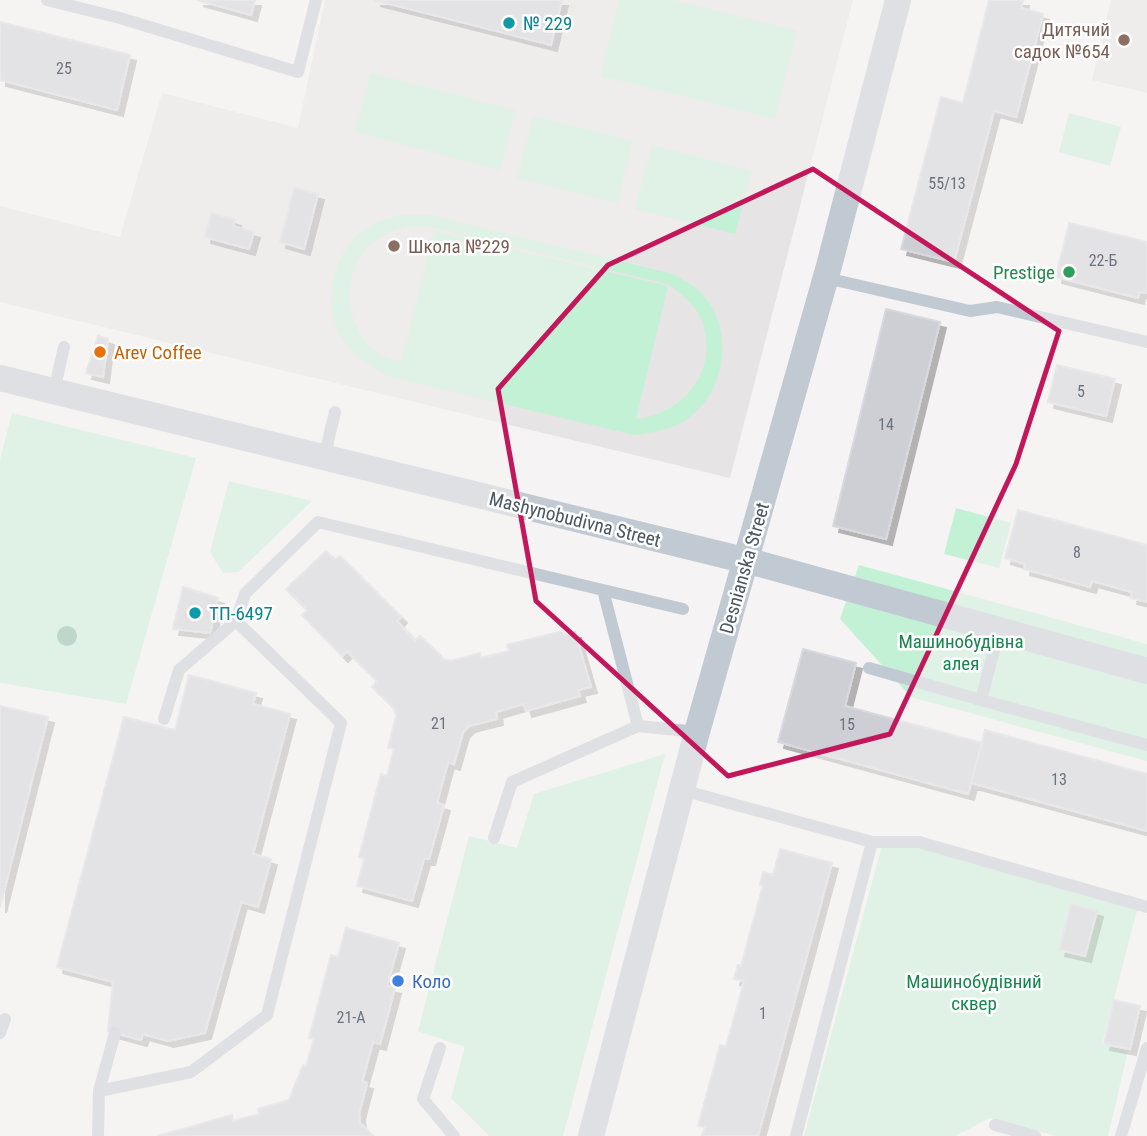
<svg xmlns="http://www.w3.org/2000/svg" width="1147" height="1136" viewBox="0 0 1147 1136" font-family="'Roboto Condensed',sans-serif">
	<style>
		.education { fill: #e6e4e5 }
		.green { fill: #c3f1d5; fill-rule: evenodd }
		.building { fill: #cdcfd5; stroke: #d7d9de; stroke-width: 2; filter: url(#shadow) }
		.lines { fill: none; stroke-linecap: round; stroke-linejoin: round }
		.lane { stroke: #c1cad2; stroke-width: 12 }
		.street { stroke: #c1cad2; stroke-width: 26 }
		.tree { fill: #7bb799 }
		.marked { fill: none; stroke: #c2185b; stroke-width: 5; stroke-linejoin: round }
		.culture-dot { fill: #0f9aa8; stroke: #fff; stroke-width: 2.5 }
		.education-dot { fill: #8d6e63; stroke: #fff; stroke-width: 2.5 }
		.leisure-dot { fill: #2e9e5b; stroke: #fff; stroke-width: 2.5 }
		.food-dot { fill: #e8710a; stroke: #fff; stroke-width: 2.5 }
		.shop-dot { fill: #3f7fe0; stroke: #fff; stroke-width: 2.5 }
		.labels { text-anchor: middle; stroke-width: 5; stroke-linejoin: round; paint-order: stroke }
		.number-label { font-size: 16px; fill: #6b747e }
		.culture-label { font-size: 19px; fill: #0d838f; stroke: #fff; text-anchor: start }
		.education-label { font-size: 19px; fill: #785e54; stroke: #fff; text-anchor: end }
		.leisure-label { font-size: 19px; fill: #27864d; stroke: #fff; text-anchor: end }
		.food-label { font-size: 19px; fill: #c56008; stroke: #fff; text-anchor: start }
		.street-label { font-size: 19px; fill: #4a5661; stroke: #fff }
		.park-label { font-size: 19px; fill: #17864f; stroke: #fff }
		.shop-label { font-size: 19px; fill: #366cbe; stroke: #fff; text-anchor: start }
	</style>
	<defs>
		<filter id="shadow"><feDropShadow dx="6" dy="6" stdDeviation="0" flood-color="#0004"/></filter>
	</defs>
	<rect width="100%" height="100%" fill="#f5f3f3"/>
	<path class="education" d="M325,0H853L730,478L0,302V206L120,237L162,93L298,128Z
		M1111,0H1147V93L1092,80Z"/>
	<path class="green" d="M619,0H672L797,31L775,119L601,76Z
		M371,73L515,110L500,170L355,132Z
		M1069,113L1121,127L1110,166L1059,152Z
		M533,116L633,141L617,203L517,178Z
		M652,145L752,171L735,234L635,209Z
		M402,215H430L673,274C680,278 689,283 696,288C735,321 729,387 690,417C674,430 654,432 634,435L391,377C374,368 359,361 347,345C317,307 332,244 376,223C384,219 393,218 402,215ZM407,227H430L668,284C681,294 695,304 701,319C721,368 685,414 636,419L668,286L434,231L402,362C351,353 334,290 365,250C375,237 391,232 407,227Z
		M12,413L196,458L126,704L0,683V460Z
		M229,481L312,501L238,572L223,573L210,552Z
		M956,508L1011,523L999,568L944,554Z
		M859,565L1147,644V761L911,697L840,619Z
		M665,754L563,1136H489L451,1098L465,1047L418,1031L469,836L517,848L534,794Z
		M882,845H919L1138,907L1102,1044L1128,1051L1108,1136H1057L990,1118L955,1136H804Z"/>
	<path class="building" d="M197,0H255L251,15Z
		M374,0H562L551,45Z
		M989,0H1023L1021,8L1043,14L1016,117L994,111L954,262L901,249L941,97L963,103Z
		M0,22L130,55L117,110L0,80Z
		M294,188L318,194L304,249L280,242Z
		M211,213L235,220L233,226L254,232L249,249L205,237Z
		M1069,223L1147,242V293L1139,292L1138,298L1056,277Z
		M886,309L940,322L886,539L833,526Z
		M98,336L108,339L103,377L86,373Z
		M1057,365L1115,379L1106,416L1048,402Z
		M1018,510L1147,545V602L1131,598L1132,592L1092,581L1090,587L1024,569L1025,564L1005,558Z
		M326,551L335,560L340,556L401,617L397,621L415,641L420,636L444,659L451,661L480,653L481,658L509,651L507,645L563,631L564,635L575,632L591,687L578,690L580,696L526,711L524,704L496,712L497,719L469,726L463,732L454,764L448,762L437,803L444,805L429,859H424L412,901L357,886L364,859L359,857L381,774L387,776L394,749L388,748L396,716L394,708L372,687L377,681L347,651L342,656L302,615L307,610L286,589Z
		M183,587L218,598L210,633L173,629Z
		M803,649L856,663L845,706L982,743L968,794L778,742Z
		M189,675L256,693L253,704L290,714L253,854L271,859L258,907L241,902L205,1033L168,1041L143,1034L141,1040L108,1031L113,982L57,967L124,717L175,730Z
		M0,706L48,717L0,907Z
		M985,730L1147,774V831L971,783Z
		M780,849L832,863L758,1136H702L705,1127L698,1126L720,1045L726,1047L744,981L734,979L738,965L741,966L763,885H760L763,872L773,875Z
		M1071,904L1097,911L1085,956L1059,950Z
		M346,928L399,943L387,986L395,988L380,1044L373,1042L362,1082L367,1083L359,1114L360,1123L373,1136H158L232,1115L233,1121L260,1114L258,1109L289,1100L303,1065L306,1066L314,1039L309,1038L331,955L338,957Z
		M1114,1000L1140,1006L1130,1049L1104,1044Z"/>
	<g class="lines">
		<path class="lane" d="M47,0L120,18L298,72L316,0
			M826,278L970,311L997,307L1147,342
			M54,391L64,347
			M324,458L335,412
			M603,590L683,609
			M869,668L981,700L999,631
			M981,700L1147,745
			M164,719L179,670L236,621L245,594L318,522L603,590L638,726
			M682,790L872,842H919L1147,907
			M494,838L512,782L638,726L697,732
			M0,1033L5,1019
			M440,1048L423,1099L454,1136
			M99,1091L191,1072L267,1015L341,723L236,621
			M995,1125L1035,1136
			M98,1136L99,1091L115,1033
			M796,1136L872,842
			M1121,1136L1147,1048"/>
		<path class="street" d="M0,378L760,564L1147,671
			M591,1136L697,732L829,266L898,0"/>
	</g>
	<circle class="tree" cx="67" cy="636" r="10"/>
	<path d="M0 0H1147V1136H0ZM813,169L1059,331L1016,464L890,734L728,776L536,601L498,389L608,265Z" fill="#f5f3f3" fill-opacity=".55" fill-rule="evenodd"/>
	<path class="marked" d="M813,169L1059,331L1016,464L890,734L728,776L536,601L498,389L608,265Z"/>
	<g class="culture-dot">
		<circle cx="509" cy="23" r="7"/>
		<circle cx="195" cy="613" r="7"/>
	</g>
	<g class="education-dot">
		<circle cx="1124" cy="40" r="7"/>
		<circle cx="394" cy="246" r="7"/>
	</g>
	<circle class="leisure-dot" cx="1069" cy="272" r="7"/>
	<circle class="food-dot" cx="100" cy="352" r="7"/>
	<circle class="shop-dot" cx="398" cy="981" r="7"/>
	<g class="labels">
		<g class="number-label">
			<text x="64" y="74">25</text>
			<text x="947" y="189">55/13</text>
			<text x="1103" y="266">22-Б</text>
			<text x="1081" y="397">5</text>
			<text x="886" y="430">14</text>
			<text x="1077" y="558">8</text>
			<text x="439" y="729">21</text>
			<text x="847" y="730">15</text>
			<text x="1059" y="785">13</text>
			<text x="763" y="1019">1</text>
			<text x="351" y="1023">21-А</text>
		</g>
		<g class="culture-label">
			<text x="523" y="30">№ 229</text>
			<text x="209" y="620">ТП-6497</text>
		</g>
		<g class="education-label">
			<text x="1110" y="36">Дитячий<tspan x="1110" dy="22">садок №654</tspan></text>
			<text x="408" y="253" text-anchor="start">Школа №229</text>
		</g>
		<g class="leisure-label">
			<text x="1055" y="279">Prestige</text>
		</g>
		<g class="food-label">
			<text x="114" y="359">Arev Coffee</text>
		</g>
		<g class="street-label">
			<text transform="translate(575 519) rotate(14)" y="7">Mashynobudivna Street</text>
			<text transform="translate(744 568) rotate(-74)" y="7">Desnianska Street</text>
		</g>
		<g class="park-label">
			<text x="961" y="648">Машинобудівна<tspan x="961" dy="22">алея</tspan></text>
			<text x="974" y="988">Машинобудівний<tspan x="974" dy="22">сквер</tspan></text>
		</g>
		<g class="shop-label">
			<text x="412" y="988">Коло</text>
		</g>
	</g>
</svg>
